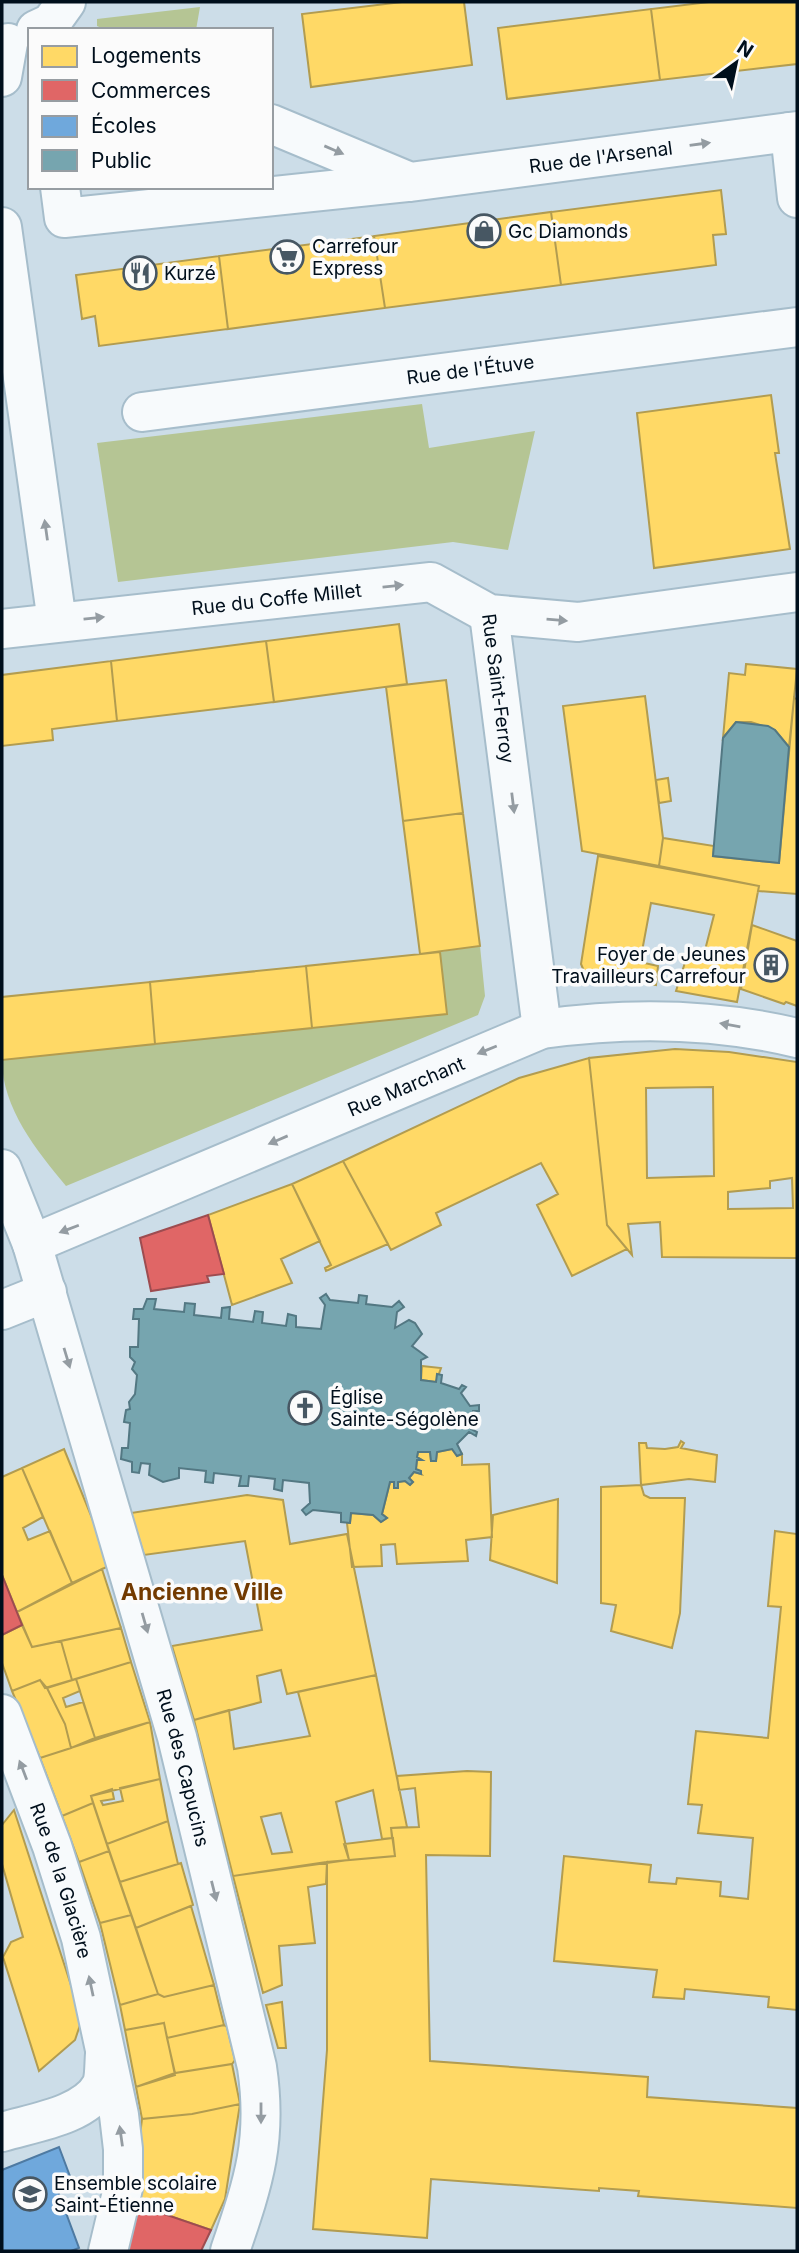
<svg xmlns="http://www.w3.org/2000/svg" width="799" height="2253" viewBox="0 0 799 2253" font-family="Inter,sans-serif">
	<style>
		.green { fill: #b5c594 }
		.homes { fill: #ffd966; stroke: #b29c50; stroke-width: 2; fill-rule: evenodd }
		.shops { fill: #e06666; stroke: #9d4c50; stroke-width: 2 }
		.schools { fill: #6fa8dc; stroke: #4e7aa2; stroke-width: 2 }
		.public { fill: #76a5af; stroke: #537883; stroke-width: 2 }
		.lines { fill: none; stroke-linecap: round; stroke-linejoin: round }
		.minor-casing { stroke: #a6bdcb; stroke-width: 42 }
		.minor { stroke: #f7fafc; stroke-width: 38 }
		.oneway { fill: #949ca2 }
		.labels { text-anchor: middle; stroke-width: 7; stroke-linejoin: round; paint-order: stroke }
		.street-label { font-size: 19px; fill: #000f1c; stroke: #fbfbfb }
		.poi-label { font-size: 19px; fill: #000f1c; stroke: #fbfbfb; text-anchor: start }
		.quarter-label { font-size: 23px; font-weight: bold; fill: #723a00; stroke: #fbfbfb }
	</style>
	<rect width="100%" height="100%" fill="#ccdde8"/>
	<path class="green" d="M200,7L196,30H106L97,26V19Z
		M422,404L429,448L535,431L508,550L453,542L118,582L97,443Z
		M480,946L485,996L478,1015L66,1186C37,1151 2,1108 2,1060L446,1014L440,952Z"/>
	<path class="homes" d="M402,2H464L472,65L311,87L302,14Z
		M709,2H797V64L660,80L651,9Z
		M651,9L660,80L507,99L498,28Z
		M721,190L726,234L713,235L716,265L561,285L551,212Z
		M551,212L561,285L385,308L374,236Z
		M374,236L385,308L228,329L219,256Z
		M219,256L228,329L99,346L95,316L82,319L76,275Z
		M771,395L779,453H775L790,549L654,568L637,413Z
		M399,624L407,684L274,702L266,641Z
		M266,641L274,702L117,721L111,661Z
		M111,661L117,721L52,729L53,740L2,746V675Z
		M746,664L797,669L789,747L775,730L751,722H736L723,738L729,673L745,675Z
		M446,680L463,813L403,821L386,687Z
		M645,696L663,838L659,866L582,851L563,706Z
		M794,698L797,699V894L758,891L759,886L659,866L663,838L714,846L713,856L779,863Z
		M668,778L671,801L659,803L656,780Z
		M463,813L480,946L420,954L403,821Z
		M598,856L759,886L737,1002L676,991L688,953L703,958L714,915L651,903L640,962L658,966L656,985L584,971L581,964Z
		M752,925L797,941V1006L786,1002L784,1004L741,989Z
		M440,952L447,1014L312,1028L306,966Z
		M306,966L312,1028L155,1044L150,982Z
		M150,982L155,1044L2,1060V997Z
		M675,1049L729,1052L797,1062V1258L662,1257L660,1222L628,1224L632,1255L607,1225L589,1058ZM713,1087L714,1176L647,1178L646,1088ZM792,1178L793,1208L728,1209V1192L770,1188V1181Z
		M589,1058L607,1225L627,1249L572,1276L537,1205L558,1194L541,1163L436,1213L441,1225L391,1250L343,1161L519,1078Z
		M343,1161L388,1244L326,1271L325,1268L331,1265L292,1184Z
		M292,1184L320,1241L281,1259L292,1283L232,1305L208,1215Z
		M422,1366L441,1368L436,1382L421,1380Z
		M681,1441L684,1443L681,1448L717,1455L715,1482L689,1479L641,1485L639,1443H646L647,1448L665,1449L678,1447Z
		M64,1449L111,1565L72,1583L22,1468Z
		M452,1449L457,1456L462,1454V1465L489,1464L492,1537L466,1540L468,1561L397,1564L395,1544L381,1545L382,1566L352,1567L347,1523H350L351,1513L373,1515L381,1522L387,1518L382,1514L390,1482H394V1488H398V1482L405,1481L410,1485L413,1482L409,1478L414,1472L421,1474L416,1469L417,1460H422L417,1457L418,1452H430L431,1461H436L437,1452Z
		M22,1468L43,1517L23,1528L28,1540L50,1531L72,1583L17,1612L2,1575V1477Z
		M641,1485L644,1495L650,1498H685L680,1613L672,1648L611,1631L616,1605L601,1603V1487Z
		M247,1495L283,1500L290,1544L347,1534L376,1675L287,1694L281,1670L257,1676L261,1702L194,1720L172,1646L262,1630L245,1541L144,1555L131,1513Z
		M558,1499L557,1583L490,1560L493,1515Z
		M775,1531L797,1534V2010L768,2007L769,1997L685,1989L684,1999L653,1997L657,1970L554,1961L564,1856L651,1865L649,1882L676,1884L677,1878L721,1882L720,1896L748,1899L753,1838L698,1833L702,1805L688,1804L696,1731L768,1738L781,1607L768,1606Z
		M102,1569L121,1628L32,1647L17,1612Z
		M22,1625L32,1647L61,1641L72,1680L45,1688L40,1680L12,1691L2,1663V1635Z
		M121,1628L131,1662L72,1680L61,1641Z
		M131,1662L150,1722L95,1738L76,1679Z
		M376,1675L407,1827L391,1828L392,1838L382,1839L373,1790L336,1802L349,1860L233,1876L194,1720L229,1710L234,1749L310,1736L298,1692ZM281,1813L292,1852L272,1854L261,1817Z
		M76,1679L80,1691L63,1698L66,1707L83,1702L95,1738L71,1748L65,1724L47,1688Z
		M40,1680L47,1688L65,1724L71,1748L40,1758L12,1691Z
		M150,1722L160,1779L91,1796L93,1803L62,1816L40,1758Z
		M467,1771L491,1772L490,1856L426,1855L430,2061L648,2077L647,2097L797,2108V2208L638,2196L639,2191L599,2188V2191L431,2179L427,2238L313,2229L327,2050V1862L395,1856L391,1828L419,1827L415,1788L399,1790L397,1776Z
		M160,1779L168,1821L107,1844L91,1796L112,1789L114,1799L101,1801L103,1805L123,1801L120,1788Z
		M93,1803L109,1851L79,1862L62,1816Z
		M14,1810L82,2019L75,2040L39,2071L3,1957L11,1942L23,1937L2,1864V1825Z
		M168,1821L178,1864L120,1882L107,1844Z
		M393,1838L395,1856L349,1860L344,1844Z
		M109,1851L131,1915L100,1923L79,1862Z
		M327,1862L326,1884L308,1887L315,1943L279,1946L282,1985L263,1993L233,1876Z
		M181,1863L193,1905L136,1928L120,1882Z
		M191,1906L214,1985L164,1997L158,1994L136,1928Z
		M131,1915L158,1994L120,2005L100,1923Z
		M214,1985L224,2025L167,2038L164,2023L125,2030L120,2005L158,1994L164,1997Z
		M282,2002L286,2048H278L266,2005Z
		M164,2023L175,2075L136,2087L125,2030Z
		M224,2025L227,2027L235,2060L232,2064L175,2073L167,2038Z
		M232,2064L240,2104L192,2114L142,2119L136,2087L175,2073Z
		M240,2104L225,2199L211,2230L132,2203L142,2119L192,2114Z"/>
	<path class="shops" d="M208,1215L224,1274L207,1276L209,1282L151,1291L140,1238Z
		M2,1575L22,1625L2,1635Z
		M132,2203L211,2230L201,2251H120Z"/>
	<path class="schools" d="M59,2147L71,2179L56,2186L79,2248L71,2251H2V2170Z"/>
	<path class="public" d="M736,722L768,726L775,730L789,747L779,863L713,856L723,738Z
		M326,1294L330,1300L358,1303L359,1295L367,1296L366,1304L392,1307L399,1301L404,1307L397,1312L395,1328L409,1320L415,1323L422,1334L412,1346L427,1357L421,1360V1380L436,1382L437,1374L442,1375L441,1383L459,1389L462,1385L466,1387L461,1393L470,1406L479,1405V1411H473L471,1429L477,1432L476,1436L469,1432L457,1444L462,1454L457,1456L452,1449L437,1452L436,1461H431L430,1452H418L417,1457L422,1460H417L416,1469L421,1471V1474L414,1472L409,1478L413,1482L410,1485L405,1481L398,1482V1488H394V1482H390L382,1514L387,1518L381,1522L373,1515L351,1513L350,1523L341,1522V1513L313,1510L306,1515L302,1510L310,1503L309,1483L283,1480L282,1491L274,1489L275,1479L249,1476L248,1486H239L241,1476L214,1473L213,1483L205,1482L206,1471L179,1468V1478L163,1482L149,1475L150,1464L141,1463L139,1473L132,1472V1462L121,1459L122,1448H128L130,1423L124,1422L126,1410L130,1409L129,1402L135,1394L137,1375L132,1369L135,1362L130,1357V1347H138L139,1319H133L134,1309H143L147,1299H156L154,1309L184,1312L185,1303L195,1304L194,1315L221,1318L222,1308L230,1307L229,1319L253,1322L255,1311L263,1312L262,1323L286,1326L288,1314L296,1316V1327L321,1329L325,1305L320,1298Z"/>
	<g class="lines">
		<defs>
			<g id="minor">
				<path d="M36,30L51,23L66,2"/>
				<path d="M2,77L8,43"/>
				<path id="s1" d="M271,124L410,182L797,131"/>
				<path d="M790,132L797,198"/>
				<path d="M60,187L64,218L407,182"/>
				<path d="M2,227L57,622"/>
				<path id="s2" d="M142,412L797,327"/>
				<path id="s3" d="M489,614L542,1029"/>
				<path id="s4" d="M2,629L431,582L489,614L578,622L797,592"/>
				<path id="s5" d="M2,1169L32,1244L177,1737L257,2067C268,2141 253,2183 230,2251"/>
				<path id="s6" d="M32,1244L542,1029C627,1017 714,1018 797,1038"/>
				<path d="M2,1310L47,1292"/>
				<path id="s7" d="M2,1714L52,1846L81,1938L119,2115L123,2149V2188L108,2251"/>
				<path d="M2,2132C31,2123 85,2116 101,2086C105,2078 104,2064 105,2054"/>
			</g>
		</defs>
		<use href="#minor" class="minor-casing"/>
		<use href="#minor" class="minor"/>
	</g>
	<defs><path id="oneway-solid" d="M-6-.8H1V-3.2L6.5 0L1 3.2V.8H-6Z" transform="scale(1.75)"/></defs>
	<g class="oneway">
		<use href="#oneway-solid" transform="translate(700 144) rotate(-8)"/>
		<use href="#oneway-solid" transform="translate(334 150) rotate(23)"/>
		<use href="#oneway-solid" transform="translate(46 530) rotate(-98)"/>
		<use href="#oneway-solid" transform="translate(393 586) rotate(-6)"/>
		<use href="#oneway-solid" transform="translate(94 618) rotate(-6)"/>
		<use href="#oneway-solid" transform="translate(557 620) rotate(5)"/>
		<use href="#oneway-solid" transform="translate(513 803) rotate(83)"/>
		<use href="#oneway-solid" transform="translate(730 1025) rotate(-170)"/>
		<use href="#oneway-solid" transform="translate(487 1050) rotate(158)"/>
		<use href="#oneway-solid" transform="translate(278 1140) rotate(157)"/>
		<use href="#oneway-solid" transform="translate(69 1229) rotate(159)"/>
		<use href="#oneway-solid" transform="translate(67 1358) rotate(73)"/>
		<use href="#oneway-solid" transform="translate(145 1623) rotate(74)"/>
		<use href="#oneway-solid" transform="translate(23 1770) rotate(-111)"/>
		<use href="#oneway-solid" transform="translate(214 1891) rotate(76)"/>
		<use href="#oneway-solid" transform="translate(91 1986) rotate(-102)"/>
		<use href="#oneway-solid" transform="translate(261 2113) rotate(90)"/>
		<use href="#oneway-solid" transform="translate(121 2136) rotate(-98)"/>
	</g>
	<defs>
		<symbol id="shop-ring" viewBox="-11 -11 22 22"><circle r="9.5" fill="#fbfbfb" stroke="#475763" stroke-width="1.5"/><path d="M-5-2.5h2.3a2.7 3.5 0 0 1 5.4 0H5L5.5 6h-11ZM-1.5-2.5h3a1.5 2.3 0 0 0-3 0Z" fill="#475763"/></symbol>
		<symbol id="supermarket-ring" viewBox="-11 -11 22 22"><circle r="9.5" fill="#fbfbfb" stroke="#475763" stroke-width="1.5"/><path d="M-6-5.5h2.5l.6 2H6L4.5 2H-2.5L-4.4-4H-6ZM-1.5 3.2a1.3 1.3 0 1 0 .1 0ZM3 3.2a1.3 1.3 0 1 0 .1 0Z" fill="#475763"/></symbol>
		<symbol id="restaurant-ring" viewBox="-11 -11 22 22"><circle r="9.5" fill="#fbfbfb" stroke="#475763" stroke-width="1.5"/><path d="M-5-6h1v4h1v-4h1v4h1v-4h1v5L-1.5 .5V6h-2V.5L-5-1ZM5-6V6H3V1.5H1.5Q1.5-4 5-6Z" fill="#475763"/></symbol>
		<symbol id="building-ring" viewBox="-11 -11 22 22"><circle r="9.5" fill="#fbfbfb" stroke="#475763" stroke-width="1.5"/><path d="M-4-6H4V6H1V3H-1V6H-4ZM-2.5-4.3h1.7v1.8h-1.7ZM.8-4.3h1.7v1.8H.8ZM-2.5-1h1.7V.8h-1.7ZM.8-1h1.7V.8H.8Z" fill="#475763"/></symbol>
		<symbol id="church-ring" viewBox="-11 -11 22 22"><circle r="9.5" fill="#fbfbfb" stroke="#475763" stroke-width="1.5"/><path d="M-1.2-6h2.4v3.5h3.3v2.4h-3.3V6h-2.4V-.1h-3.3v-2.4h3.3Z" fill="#475763"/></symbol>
		<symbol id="school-ring" viewBox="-11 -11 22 22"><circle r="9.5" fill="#fbfbfb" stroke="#475763" stroke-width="1.5"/><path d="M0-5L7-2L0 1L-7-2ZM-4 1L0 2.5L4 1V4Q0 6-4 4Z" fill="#475763"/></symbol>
	</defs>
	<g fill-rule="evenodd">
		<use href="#shop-ring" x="465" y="212" width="38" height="38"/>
		<use href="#supermarket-ring" x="268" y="238" width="38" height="38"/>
		<use href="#restaurant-ring" x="121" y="254" width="38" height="38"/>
		<use href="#building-ring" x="752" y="946" width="38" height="38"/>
		<use href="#church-ring" x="286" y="1389" width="38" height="38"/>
		<use href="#school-ring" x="11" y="2175" width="38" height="38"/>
	</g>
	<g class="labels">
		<g class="street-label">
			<text dy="7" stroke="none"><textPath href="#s1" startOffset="343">Rue de l'Arsenal</textPath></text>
			<text dy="7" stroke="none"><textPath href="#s2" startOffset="331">Rue de l'Étuve</textPath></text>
			<text dy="7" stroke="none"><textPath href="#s4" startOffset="276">Rue du Coffe Millet</textPath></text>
			<text dy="7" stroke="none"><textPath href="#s3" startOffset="75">Rue Saint-Ferroy</textPath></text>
			<text dy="7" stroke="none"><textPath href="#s6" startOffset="406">Rue Marchant</textPath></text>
			<text dy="7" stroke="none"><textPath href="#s5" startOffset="626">Rue des Capucins</textPath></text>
			<text dy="7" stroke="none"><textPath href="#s7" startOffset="177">Rue de la Glacière</textPath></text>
		</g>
		<g class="poi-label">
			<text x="508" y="238">Gc Diamonds</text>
			<text x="312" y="253">Carrefour<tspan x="312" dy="22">Express</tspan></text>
			<text x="164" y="280">Kurzé</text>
			<text x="746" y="961" text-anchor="end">Foyer de Jeunes<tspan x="746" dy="22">Travailleurs Carrefour</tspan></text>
			<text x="330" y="1404">Église<tspan x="330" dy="22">Sainte-Ségolène</tspan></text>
			<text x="54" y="2190">Ensemble scolaire<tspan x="54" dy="22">Saint-Étienne</tspan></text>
		</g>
		<g class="quarter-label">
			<text x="202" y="1600">Ancienne Ville</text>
		</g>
	</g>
	<rect width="799" height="2253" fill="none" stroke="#000f1c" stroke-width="7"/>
	<rect x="28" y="28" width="245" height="161" fill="#fbfbfb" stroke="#979da2" stroke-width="2"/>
	<rect x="42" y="46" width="35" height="21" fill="#ffd966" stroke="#979da2" stroke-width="2"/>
	<text x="91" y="63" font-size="21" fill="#000f1c">Logements</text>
	<rect x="42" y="80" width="35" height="21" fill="#e06666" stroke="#979da2" stroke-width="2"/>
	<text x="91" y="98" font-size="21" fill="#000f1c">Commerces</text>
	<rect x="42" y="116" width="35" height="21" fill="#6fa8dc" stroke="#979da2" stroke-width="2"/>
	<text x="91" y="133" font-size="21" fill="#000f1c">Écoles</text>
	<rect x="42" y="150" width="35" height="21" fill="#76a5af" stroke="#979da2" stroke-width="2"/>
	<text x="91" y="168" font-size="21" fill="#000f1c">Public</text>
	<g transform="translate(736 63) rotate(33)" stroke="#fbfbfb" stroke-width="5" paint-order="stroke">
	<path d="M0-5L12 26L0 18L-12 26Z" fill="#000f1c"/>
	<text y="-10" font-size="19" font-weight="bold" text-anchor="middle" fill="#000f1c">N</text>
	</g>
</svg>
